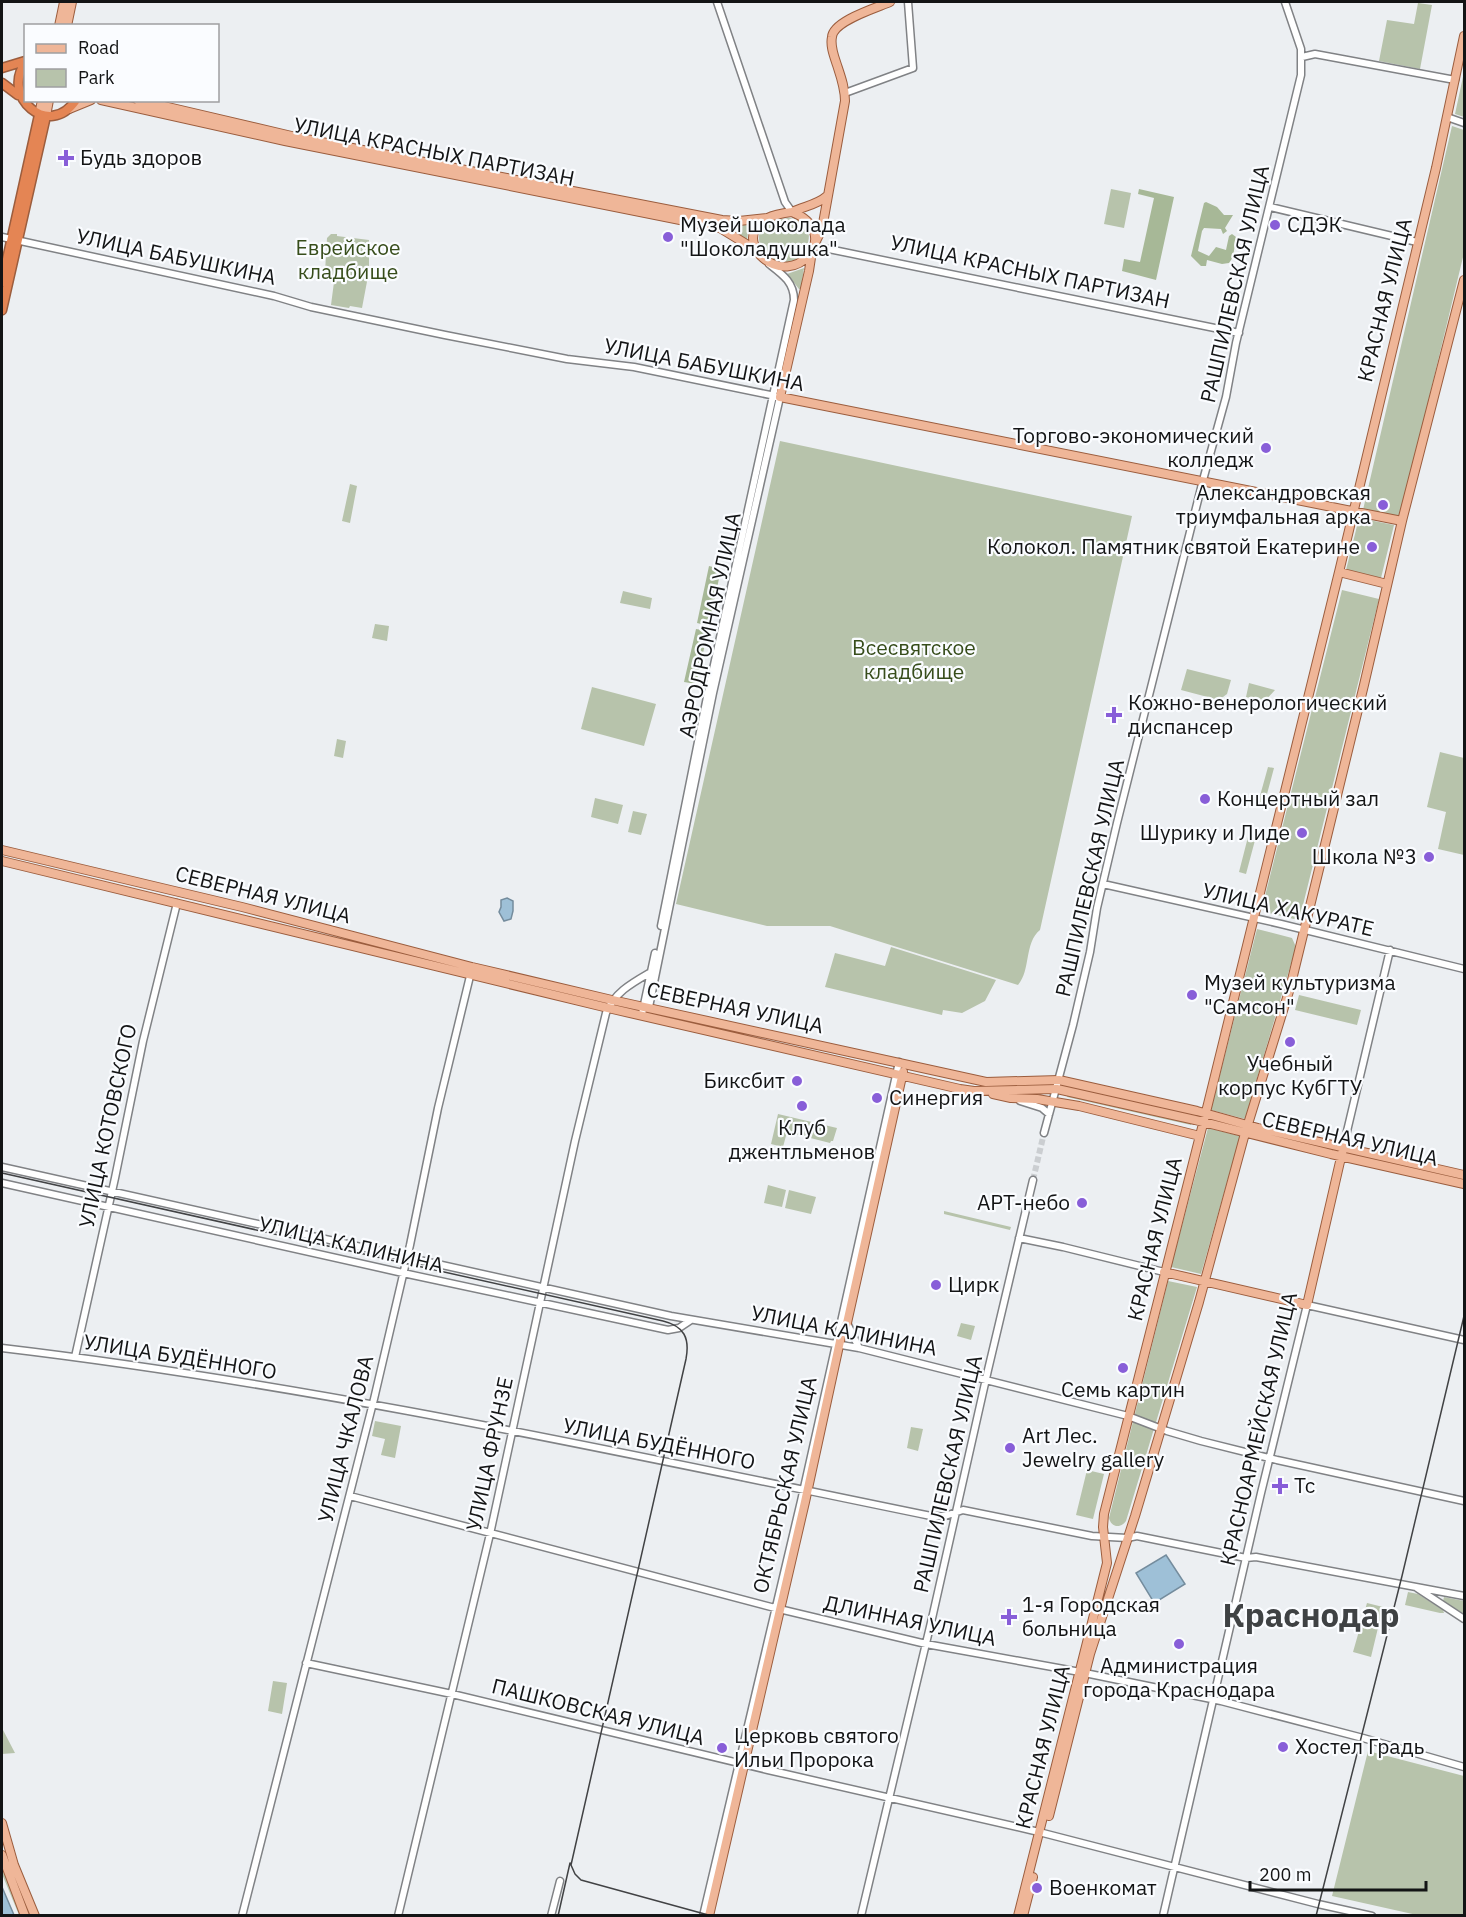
<svg xmlns="http://www.w3.org/2000/svg" width="1466" height="1917" viewBox="0 0 1466 1917" font-family="'IBM Plex Sans',sans-serif">
	<style>
		.green { fill: #b7c3ab }
		.forest { fill: #a7b897 }
		.water { fill: #9ec0d7; stroke: #748c9d; stroke-width: 1.5 }
		.lines { fill: none; stroke-linecap: round; stroke-linejoin: round }
		.minor-tunnel { stroke: #cbced1; stroke-width: 6; stroke-dasharray: 6 3; stroke-linecap: butt }
		.minor-casing { stroke: #808285; stroke-width: 9 }
		.major-casing { stroke: #9b5d3e; stroke-width: 10 }
		.highway-casing { stroke: #9b5d3e; stroke-width: 11 }
		.minor { stroke: #fff; stroke-width: 6 }
		.major { stroke: #efb698; stroke-width: 8 }
		.highway { stroke: #e48554; stroke-width: 8 }
		.tram { stroke: #414244; stroke-width: 1.5 }
		.poi-dot { fill: #885ed8; stroke: #fafcff; stroke-width: 2 }
		.labels { text-anchor: middle; stroke-width: 4.5; stroke-linejoin: round; paint-order: stroke }
		.street-label { font-size: 21px; fill: #131415; stroke: #fafcff }
		.poi-label { font-size: 21px; fill: #131415; stroke: #fafcff; text-anchor: start }
		.park-label { font-size: 21px; fill: #374d1b; stroke: #fafcff }
		.town-label { font-size: 33px; font-weight: bold; fill: #3f4244; stroke: #fafcff }
	</style>
	<rect width="100%" height="100%" fill="#eceff2"/>
	<path class="green" d="M1418,3L1432,5L1420,69L1379,61L1387,20L1414,24Z
		M1464,72V117L1455,114Z
		M1452,126L1464,130V253L1400,518L1363,510Z
		M1111,189L1131,193L1124,228L1104,224Z
		M788,218C831,221 799,283 768,256C757,247 754,228 770,222C775,220 782,219 788,218Z
		M724,224L748,225L750,226L748,231L747,241Z
		M331,234H337V236L369,240V271L362,308L350,306L349,308L331,305L334,282L330,281L329,272H325L327,238Z
		M804,268L801,289H799L787,274Z
		M780,441L1132,516L1040,930C1024,943 1031,970 1018,985L830,926H767L676,904Z
		M350,484L357,486L350,523L342,521Z
		M1359,518L1394,525L1381,578L1346,570Z
		M1342,590L1379,599L1300,917L1294,919L1265,912L1262,908Z
		M623,591L652,598L650,609L620,603Z
		M375,624L389,626L387,641L372,638Z
		M1187,669L1231,680L1227,694L1219,700L1181,690Z
		M1249,683L1275,690L1264,702L1246,697Z
		M592,687L656,704L644,746L581,729Z
		M337,739L346,741L343,758L334,756Z
		M1440,752L1464,758V855L1438,849L1446,812L1427,807Z
		M1268,767L1274,768L1263,809L1258,803Z
		M595,798L623,805L618,824L591,817Z
		M633,811L647,814L641,835L628,832Z
		M1258,829L1246,874L1239,872L1249,833Z
		M1257,929L1292,938L1296,947L1245,1119L1211,1110Z
		M891,947L996,980L985,1001L962,1013L943,1010L942,1015L825,987L835,953L885,966Z
		M1299,995L1361,1010L1357,1025L1295,1010Z
		M1068,1093L1192,1122L1191,1125L1067,1097Z
		M778,1114L837,1128L833,1141H831L830,1143L787,1132L783,1147L771,1144Z
		M1208,1128L1240,1136L1201,1274L1171,1267Z
		M768,1185L786,1190L782,1207L764,1203Z
		M789,1190L816,1197L811,1214L785,1208Z
		M944,1211L1011,1227L1010,1230L944,1214Z
		M1168,1281L1197,1287L1126,1521C1120,1529 1111,1527 1109,1518Z
		M961,1323L975,1326L971,1340L957,1336Z
		M375,1421L401,1426L395,1458L381,1455L385,1439L372,1436Z
		M911,1427L923,1429L918,1451L907,1448Z
		M1087,1470L1104,1474L1093,1519L1076,1515Z
		M1408,1592L1418,1594L1443,1610L1444,1613H1440L1405,1605Z
		M1444,1597L1464,1601V1614L1443,1601Z
		M1367,1603L1383,1607L1371,1657L1353,1652Z
		M273,1681L287,1683L282,1714L268,1711Z
		M2,1728L15,1753L2,1754Z
		M1368,1751L1464,1776V1915H1417L1332,1896Z
		M2,1863L22,1915H19L2,1874Z"/>
	<path class="forest" d="M1139,189L1174,197L1156,280L1122,271L1124,259L1140,262L1154,198L1138,194Z
		M1206,202L1217,207L1224,215H1233L1225,228L1227,231L1223,234L1221,229L1204,228L1202,231L1198,251L1209,256L1216,247L1226,250L1229,236L1232,234L1236,237L1233,257L1229,263L1222,264L1207,260L1206,266H1201L1191,256L1204,203Z
		M709,566L721,569L709,626L697,623Z
		M696,629L708,631L696,684L684,682Z"/>
	<path class="water" d="M507,898L513,901V911L511,919L504,921L499,912L501,907V900Z
		M1166,1555L1185,1584L1156,1602L1153,1601L1136,1573Z
		M2,1887L14,1915H2Z"/>
	<g class="lines">
		<path class="minor-tunnel" d="M1033,1180L1044,1133"/>
		<defs>
			<path id="minor" d="M717,2L785,202L792,212
				M1302,57L1315,54L1455,80
				M845,93L913,68L908,2
				M1447,117L1464,123
				M1270,207L1417,242
				M2,237L274,296L311,307L445,335L567,359L634,367L780,397L713,693L649,1007
				M814,246L1239,333
				M1103,884L1281,924L1464,969
				M661,926L708,692L794,300C794,282 782,274 769,264
				M642,1014L655,953
				M1020,1101L1042,1108L1049,1114
				M1044,1133L1073,1025L1090,952L1097,908L1117,823L1203,480L1226,397L1236,343L1301,75V49L1285,2
				M1343,1148L1390,950
				M2,1167L671,1316L859,1348L1128,1416L1167,1431L1201,1441L1277,1460L1464,1501
				M2,1183L403,1273L668,1330L679,1328L691,1320
				M1019,1238L1063,1247L1164,1272
				M847,1323L859,1348
				M2,1348C314,1385 623,1453 931,1516H945L963,1510L1092,1536L1127,1538L1137,1536L1246,1558L1256,1557L1464,1596
				M75,1357L115,1178L143,1041L177,903
				M350,1496L775,1608L926,1644L1080,1672L1221,1701L1363,1738L1464,1767
				M1417,1588L1464,1619
				M306,1663L452,1694L768,1770L1039,1832L1318,1904L1372,1916
				M242,1916L374,1399L410,1245L438,1108L471,972
				M398,1916L490,1534L575,1141L606,1013C615,992 632,983 651,972
				M551,1916L560,1881
				M703,1916L801,1501L899,1062
				M861,1916L933,1614L988,1370L1033,1180
				M1163,1916L1261,1493L1307,1305L1464,1340"/>
			<path id="major" d="M59,26L64,2
				M67,26L72,2
				M101,100L285,141L720,228L756,250
				M138,100L296,137L722,220L739,221L767,218
				M69,109L91,100
				M39,115L42,100
				M46,116L49,100
				M792,212C845,233 795,291 760,255C756,250 753,245 753,238C754,218 776,214 792,212Z
				M792,212C804,206 817,205 827,196
				M816,241L822,229L845,101C845,88 841,77 837,65C834,56 830,46 832,37C833,21 876,8 890,2
				M812,251L809,271L780,397L1402,521
				M1339,572L1387,584
				M2,850L242,907L472,967L612,1000L986,1082L1059,1080L1197,1111L1258,1128L1464,1175
				M2,861L608,1008L960,1089L974,1091L1057,1089L1195,1120L1331,1154L1464,1184
				M993,1094L1011,1098L1037,1099L1079,1106L1200,1136
				M1164,1272L1307,1305L1342,1153
				M1049,1816L1090,1654L1135,1516L1199,1302L1244,1137L1290,988L1364,685L1402,521L1464,280
				M2,1823L14,1865L35,1916
				M2,1855L25,1916
				M709,1916L805,1502L842,1332L847,1323L903,1072
				M1018,1916L1107,1563L1103,1527L1104,1514L1208,1104L1339,572L1436,168L1464,36
				M1023,1916L1033,1877"/>
			<path id="highway" d="M26,62C0,96 49,140 76,100
				M2,68L25,61
				M2,83L18,95
				M2,282L39,115
				M2,310L46,116"/>
		</defs>
		<use href="#minor" class="minor-casing"/>
		<use href="#major" class="major-casing"/>
		<use href="#highway" class="highway-casing"/>
		<use href="#minor" class="minor"/>
		<use href="#major" class="major"/>
		<use href="#highway" class="highway"/>
		<path class="tram" d="M2,1173L663,1321C684,1326 690,1338 686,1359L571,1865L575,1874L581,1880L712,1916
			M558,1916L570,1863
			M1316,1916L1402,1576L1464,1316"/>
	</g>
	<g class="poi-dot">
		<path d="M63 149h6v6h6v6h-6v6h-6v-6h-6v-6h6z"/>
		<circle cx="1275" cy="225" r="6"/>
		<circle cx="668" cy="237" r="6"/>
		<circle cx="1266" cy="448" r="6"/>
		<circle cx="1383" cy="505" r="6"/>
		<circle cx="1372" cy="547" r="6"/>
		<path d="M1111 706h6v6h6v6h-6v6h-6v-6h-6v-6h6z"/>
		<circle cx="1205" cy="799" r="6"/>
		<circle cx="1302" cy="833" r="6"/>
		<circle cx="1429" cy="857" r="6"/>
		<circle cx="1192" cy="995" r="6"/>
		<circle cx="1290" cy="1042" r="6"/>
		<circle cx="797" cy="1081" r="6"/>
		<circle cx="877" cy="1098" r="6"/>
		<circle cx="802" cy="1106" r="6"/>
		<circle cx="1082" cy="1203" r="6"/>
		<circle cx="936" cy="1285" r="6"/>
		<circle cx="1123" cy="1368" r="6"/>
		<circle cx="1010" cy="1448" r="6"/>
		<path d="M1277 1477h6v6h6v6h-6v6h-6v-6h-6v-6h6z"/>
		<path d="M1006 1608h6v6h6v6h-6v6h-6v-6h-6v-6h6z"/>
		<circle cx="1179" cy="1644" r="6"/>
		<circle cx="1283" cy="1747" r="6"/>
		<circle cx="722" cy="1748" r="6"/>
		<circle cx="1037" cy="1888" r="6"/>
	</g>
	<g class="labels">
		<g class="street-label">
			<text transform="translate(434 152) rotate(11)" y="7">УЛИЦА КРАСНЫХ ПАРТИЗАН</text>
			<text transform="translate(176 257) rotate(12)" y="7">УЛИЦА БАБУШКИНА</text>
			<text transform="translate(1030 272) rotate(12)" y="7">УЛИЦА КРАСНЫХ ПАРТИЗАН</text>
			<text transform="translate(1235 284) rotate(-77)" y="7">РАШПИЛЕВСКАЯ УЛИЦА</text>
			<text transform="translate(1385 300) rotate(-76)" y="7">КРАСНАЯ УЛИЦА</text>
			<text transform="translate(704 365) rotate(11)" y="7">УЛИЦА БАБУШКИНА</text>
			<text transform="translate(710 625) rotate(-78)" y="7">АЭРОДРОМНАЯ УЛИЦА</text>
			<text transform="translate(1090 878) rotate(-77)" y="7">РАШПИЛЕВСКАЯ УЛИЦА</text>
			<text transform="translate(263 895) rotate(14)" y="7">СЕВЕРНАЯ УЛИЦА</text>
			<text transform="translate(1288 910) rotate(13)" y="7">УЛИЦА ХАКУРАТЕ</text>
			<text transform="translate(735 1008) rotate(12)" y="7">СЕВЕРНАЯ УЛИЦА</text>
			<text transform="translate(108 1126) rotate(-78)" y="7">УЛИЦА КОТОВСКОГО</text>
			<text transform="translate(1350 1139) rotate(13)" y="7">СЕВЕРНАЯ УЛИЦА</text>
			<text transform="translate(1155 1239) rotate(-76)" y="7">КРАСНАЯ УЛИЦА</text>
			<text transform="translate(351 1245) rotate(13)" y="7">УЛИЦА КАЛИНИНА</text>
			<text transform="translate(844 1331) rotate(11)" y="7">УЛИЦА КАЛИНИНА</text>
			<text transform="translate(180 1357) rotate(9)" y="7">УЛИЦА БУДЁННОГО</text>
			<text transform="translate(1259 1429) rotate(-77)" y="7">КРАСНОАРМЕЙСКАЯ УЛИЦА</text>
			<text transform="translate(346 1439) rotate(-76)" y="7">УЛИЦА ЧКАЛОВА</text>
			<text transform="translate(659 1444) rotate(11)" y="7">УЛИЦА БУДЁННОГО</text>
			<text transform="translate(490 1454) rotate(-78)" y="7">УЛИЦА ФРУНЗЕ</text>
			<text transform="translate(948 1474) rotate(-77)" y="7">РАШПИЛЕВСКАЯ УЛИЦА</text>
			<text transform="translate(785 1485) rotate(-77)" y="7">ОКТЯБРЬСКАЯ УЛИЦА</text>
			<text transform="translate(910 1621) rotate(12)" y="7">ДЛИННАЯ УЛИЦА</text>
			<text transform="translate(598 1712) rotate(14)" y="7">ПАШКОВСКАЯ УЛИЦА</text>
			<text transform="translate(1043 1747) rotate(-76)" y="7">КРАСНАЯ УЛИЦА</text>
		</g>
		<g class="poi-label">
			<text x="80" y="165">Будь здоров</text>
			<text x="680" y="232">Музей шоколада<tspan x="680" dy="24">"Шоколадушка"</tspan></text>
			<text x="1287" y="232">СДЭК</text>
			<text x="1254" y="443" text-anchor="end">Торгово-экономический<tspan x="1254" dy="24">колледж</tspan></text>
			<text x="1371" y="500" text-anchor="end">Александровская<tspan x="1371" dy="24">триумфальная арка</tspan></text>
			<text x="1360" y="554" text-anchor="end">Колокол. Памятник святой Екатерине</text>
			<text x="1128" y="710">Кожно-венерологический<tspan x="1128" dy="24">диспансер</tspan></text>
			<text x="1217" y="806">Концертный зал</text>
			<text x="1290" y="840" text-anchor="end">Шурику и Лиде</text>
			<text x="1417" y="864" text-anchor="end">Школа №3</text>
			<text x="1204" y="990">Музей культуризма<tspan x="1204" dy="24">"Самсон"</tspan></text>
			<text x="1290" y="1071" text-anchor="middle">Учебный<tspan x="1290" dy="24">корпус КубГТУ</tspan></text>
			<text x="785" y="1088" text-anchor="end">Биксбит</text>
			<text x="889" y="1105">Синергия</text>
			<text x="802" y="1135" text-anchor="middle">Клуб<tspan x="802" dy="24">джентльменов</tspan></text>
			<text x="1070" y="1210" text-anchor="end">АРТ-небо</text>
			<text x="948" y="1292">Цирк</text>
			<text x="1123" y="1397" text-anchor="middle">Семь картин</text>
			<text x="1022" y="1443">Art Лес.<tspan x="1022" dy="24">Jewelry gallery</tspan></text>
			<text x="1294" y="1493">Тс</text>
			<text x="1022" y="1612">1-я Городская<tspan x="1022" dy="24">больница</tspan></text>
			<text x="1179" y="1673" text-anchor="middle">Администрация<tspan x="1179" dy="24">города Краснодара</tspan></text>
			<text x="734" y="1743">Церковь святого<tspan x="734" dy="24">Ильи Пророка</tspan></text>
			<text x="1295" y="1754">Хостел Градь</text>
			<text x="1049" y="1895">Военкомат</text>
		</g>
		<g class="park-label">
			<text x="348" y="255">Еврейское<tspan x="348" dy="24">кладбище</tspan></text>
			<text x="914" y="655">Всесвятское<tspan x="914" dy="24">кладбище</tspan></text>
		</g>
		<g class="town-label">
			<text x="1311" y="1627">Краснодар</text>
		</g>
	</g>
	<rect width="1466" height="1917" fill="none" stroke="#131415" stroke-width="6"/>
	<rect x="24" y="24" width="195" height="78" fill="#fafcff" stroke="#9e9fa1" stroke-width="1.5"/>
	<rect x="36" y="44" width="30" height="9" fill="#efb698" stroke="#9e9fa1" stroke-width="1.5"/>
	<text x="78" y="54" font-size="18" fill="#131415">Road</text>
	<rect x="36" y="69" width="30" height="18" fill="#b7c3ab" stroke="#9e9fa1" stroke-width="1.5"/>
	<text x="78" y="84" font-size="18" fill="#131415">Park</text>
	<path d="M1250 1881v9h176v-9" fill="none" stroke="#131415" stroke-width="3"/>
	<text x="1259" y="1881" font-size="18" fill="#131415" stroke="#fafcff" stroke-width="4.5" paint-order="stroke">200 m</text>
</svg>
